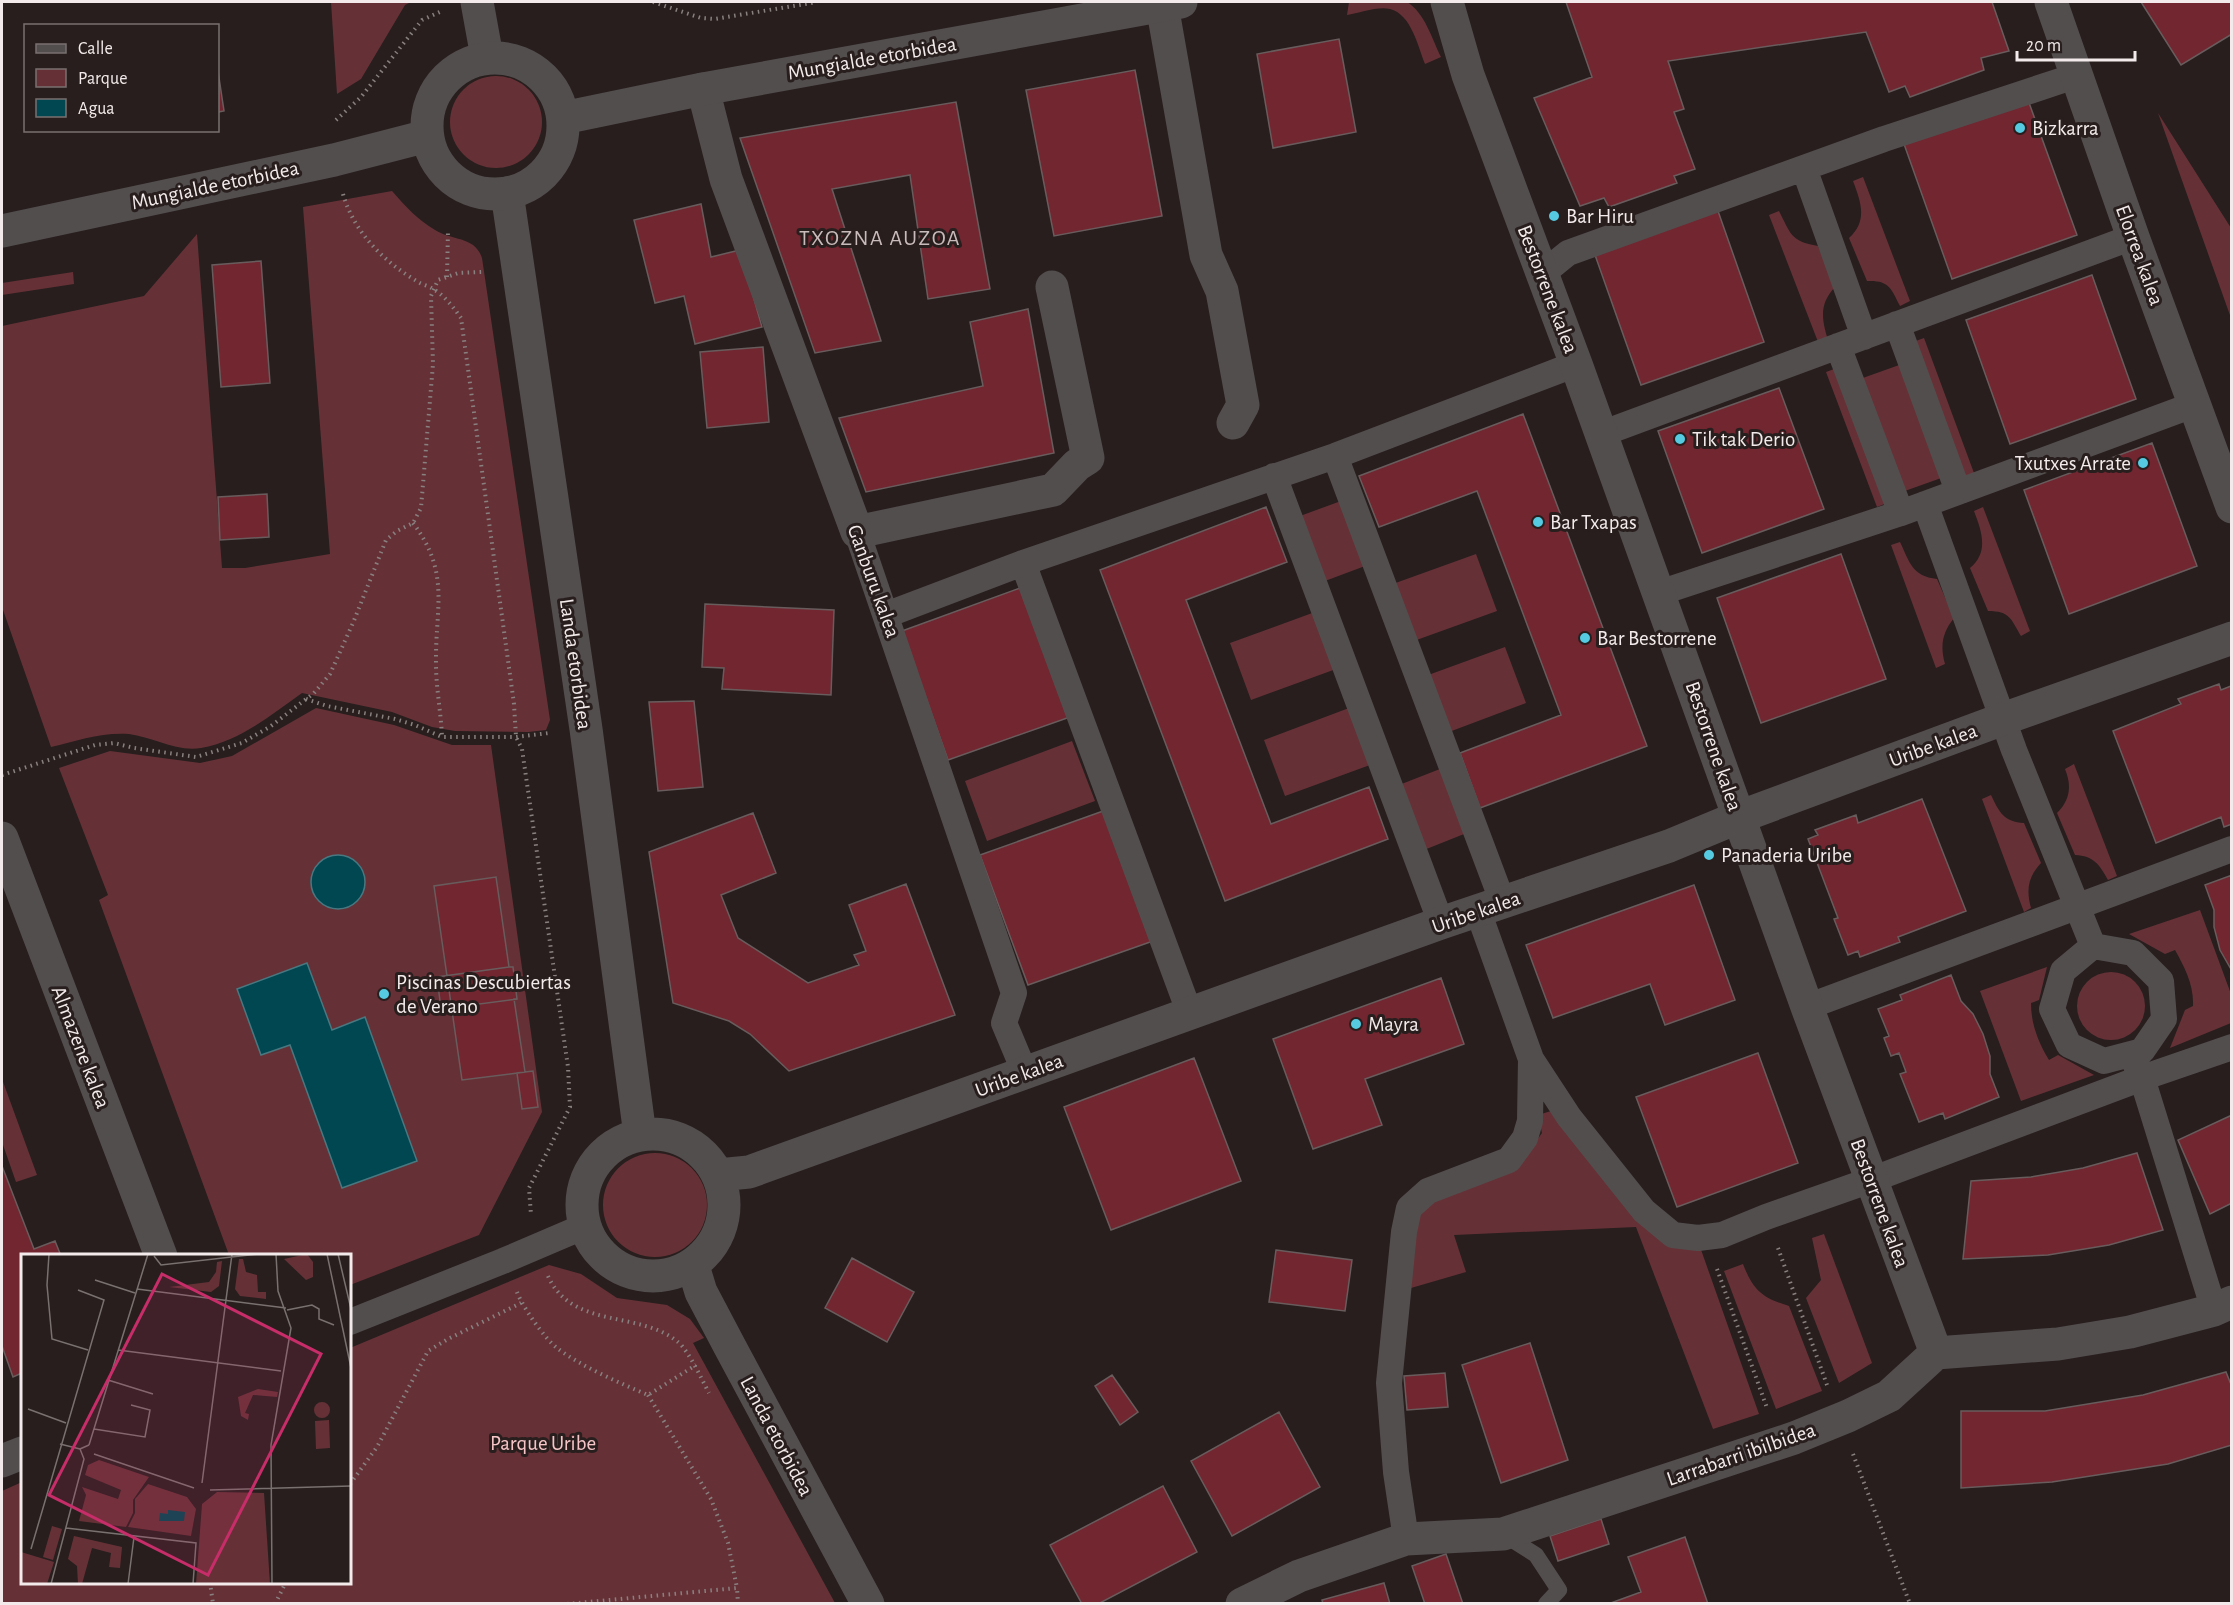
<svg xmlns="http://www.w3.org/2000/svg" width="2233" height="1605" viewBox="0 0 2233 1605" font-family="'Alegreya Sans',sans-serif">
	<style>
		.green { fill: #653136 }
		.water { fill: #004752; stroke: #497880; stroke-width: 1.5 }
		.building { fill: #712630; stroke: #695c5d; stroke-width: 1.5 }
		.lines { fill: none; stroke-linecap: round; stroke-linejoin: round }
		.path { stroke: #898080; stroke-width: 4; stroke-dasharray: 1.5 4.5; stroke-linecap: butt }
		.service { stroke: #534e4e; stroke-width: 16 }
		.pedestrian { stroke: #534e4e; stroke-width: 26 }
		.minor { stroke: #534e4e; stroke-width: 33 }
		.tertiary { stroke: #534e4e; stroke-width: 33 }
		.poi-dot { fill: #55cae0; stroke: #281e1e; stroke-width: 2 }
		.labels { text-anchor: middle; stroke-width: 6; stroke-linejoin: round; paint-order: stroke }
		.street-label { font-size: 21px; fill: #f3ebeb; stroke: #281e1e }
		.poi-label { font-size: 21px; fill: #f3ebeb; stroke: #281e1e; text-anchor: start }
		.park-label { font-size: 21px; fill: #f5c5c7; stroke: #281e1e }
		.neighbourhood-label { font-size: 22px; letter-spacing: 1.5px; fill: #c9bbbb; stroke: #281e1e }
		.inset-road { fill: none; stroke: #797070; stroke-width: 1.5 }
		.view { fill: #c72d69; fill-opacity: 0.15; stroke: #c72d69; stroke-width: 3 }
		.inset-edge { fill: none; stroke: #f3ebeb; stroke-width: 3 }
	</style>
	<rect width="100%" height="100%" fill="#281e1e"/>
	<path class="green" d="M331,2H411L405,5L361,79L337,94Z
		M1349,2H1407C1425,13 1432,39 1441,57L1425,64C1418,46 1411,14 1390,9C1378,6 1359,13 1347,15Z
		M450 122a46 46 0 1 1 92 0a46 46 0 1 1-92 0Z
		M2158,113L2231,228V318Z
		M1863,177L1910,301L1900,306C1891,288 1889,280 1867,281L1849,238C1868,221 1861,202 1853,181Z
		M392,191C405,206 418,220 435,230C452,241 475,236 482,258L550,720L546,730L528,732L455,731L432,727L392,712L302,693C271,715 240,741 201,748C176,752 153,737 129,734C102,732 76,741 51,747L2,607V326L144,296L197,234L222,568H245L330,554L303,207Z
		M1779,211C1791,234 1790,241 1818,246L1835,287C1818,305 1822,321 1829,343L1820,347L1769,215Z
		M73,272L74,284L2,295V283Z
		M1924,338L1974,473L1963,477L1913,342Z
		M1902,364L1944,477L1902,492L1860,379Z
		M1837,368L1887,503L1877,507L1826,372Z
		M1341,501L1365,566L1325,581L1300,516Z
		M1983,507L2030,631L2021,636C2011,619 2010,611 1988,611L1970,568C1989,552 1982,532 1974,511Z
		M1900,542C1910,563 1912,576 1937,579L1954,618C1942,633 1940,646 1945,664L1936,668L1891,545Z
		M1476,554L1497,611L1411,642L1390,585Z
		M1315,612L1336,669L1251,700L1230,643Z
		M1505,647L1526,703L1441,735L1420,678Z
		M316,708L394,725L452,745H491L542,1112L479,1235L350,1285V1256L229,1255L99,900L108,895L59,768L110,751L200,763L232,756Z
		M1349,708L1370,765L1285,796L1264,740Z
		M1072,741L1095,801L987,841L965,781Z
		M2074,764L2117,876L2108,880C2099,864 2094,856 2075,855L2057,813C2070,800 2072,786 2065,769Z
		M1440,769L1464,834L1424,850L1399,785Z
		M1991,795C1999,812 2004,822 2024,823L2041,863C2028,877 2026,890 2031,908L2024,912L1982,799Z
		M2200,910L2231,994V1023L2170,1048L2185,1010L2193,1006C2194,985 2185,968 2175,950L2165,954L2129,934Z
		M2047,967L2039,1000L2031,1003C2031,1024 2038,1042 2049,1060L2058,1055L2094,1075L2021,1101L1980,991Z
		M2077 1006a34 34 0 1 1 68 0a34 34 0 1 1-68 0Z
		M2,1079L37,1175L16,1182L2,1142Z
		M1551,1111L1699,1244L1759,1414L1713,1429L1636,1227L1454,1235L1466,1272L1411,1288L1416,1219L1432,1200L1518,1166L1542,1133L1538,1115Z
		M603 1205a52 52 0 1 1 104 0a52 52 0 1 1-104 0Z
		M1824,1234L1872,1363L1839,1383L1806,1298L1821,1280L1812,1238Z
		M1743,1264C1753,1290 1762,1298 1789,1306L1822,1391L1776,1409L1724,1271Z
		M549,1265L581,1274L617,1298L667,1305L690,1319L704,1338L693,1343L835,1603H2V1491L22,1482V1582H350V1348Z"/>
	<path class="water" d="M311 882a27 27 0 1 1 54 0a27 27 0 1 1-54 0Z
		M307,963L332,1030L365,1017L417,1161L342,1188L290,1045L261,1055L237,989Z"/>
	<path class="building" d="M1566,2H1992L2009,51L1981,58L1984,70L1910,97L1905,86L1889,92L1866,32L1668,61L1684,109L1674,112L1695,169L1674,176L1677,183L1609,207L1604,198L1580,206L1534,98L1592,77Z
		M2141,2H2232V34L2181,65Z
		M1339,39L1356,132L1273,148L1257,54Z
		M1135,70L1162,216L1054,236L1026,90Z
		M218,71L224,111L218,112Z
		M2028,100L2077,235L1952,279L1904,144Z
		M956,102L990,289L928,299L910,175L832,189L881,341L815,353L740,138Z
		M701,204L711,257L740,250L762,327L695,344L684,296L655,303L634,220Z
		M1718,211L1764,342L1641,385L1595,255Z
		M261,261L270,383L221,387L212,265Z
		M2092,275L2136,399L2010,444L1966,320Z
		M1028,309L1054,453L866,492L839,418L983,386L970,322Z
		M763,347L769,422L707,428L700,352Z
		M1779,388L1824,509L1702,553L1658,431Z
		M1523,414L1647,746L1480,808L1460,753L1561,715L1477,491L1379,527L1359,476Z
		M2152,443L2197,566L2069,614L2024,490Z
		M267,494L269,537L220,540L218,497Z
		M1266,507L1287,562L1186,600L1271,824L1369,787L1388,839L1225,901L1100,570Z
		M1841,554L1886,679L1761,723L1717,598Z
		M1023,587L1070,717L948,760L902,631Z
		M705,604L834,610L831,695L722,689L724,668L702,667Z
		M2219,684L2221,690L2231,686L2232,688V824L2224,827L2221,817L2156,843L2113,731L2181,704L2178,699Z
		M694,701L703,787L658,791L649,702Z
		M1922,799L1966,911L1898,937L1900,942L1860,957L1858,951L1848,955L1834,919L1838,918L1808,839L1818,835L1815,830L1856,815L1858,823Z
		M1106,810L1153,941L1028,985L980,855Z
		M753,813L776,873L721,895L738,938L808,983L859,965L854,955L866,951L849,905L906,884L955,1015L789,1071L750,1034L729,1021L673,1003L649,852Z
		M2232,875V971L2220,950L2214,927V910L2205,885Z
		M496,877L509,967H513L517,999H514L525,1072L462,1080L434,886Z
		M1694,885L1735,1000L1665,1025L1650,984L1553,1018L1526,945Z
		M509,967H513L517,999L441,1009L437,977Z
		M1951,975L1961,1001L1973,1014L1983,1034L1990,1056V1074L1999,1097L1945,1119L1943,1113L1919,1122L1900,1074L1906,1072L1899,1053L1891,1056L1884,1038L1889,1036L1878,1009L1902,1000L1900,995Z
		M1441,978L1464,1044L1365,1079L1382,1125L1313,1149L1273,1039Z
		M1758,1053L1798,1163L1677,1207L1636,1097Z
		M1194,1058L1241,1181L1111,1230L1064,1107Z
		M533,1071L538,1107L522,1109L517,1073Z
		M2232,1115V1203L2210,1214L2178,1140Z
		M2137,1153L2163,1230L2109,1245L2048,1255L1963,1259L1971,1181L2031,1177L2083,1168Z
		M2,1166L34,1249L55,1241L61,1256H22V1373L13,1377L2,1346Z
		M1276,1250L1352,1260L1345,1311L1269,1302Z
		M852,1258L914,1292L887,1342L825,1308Z
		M1530,1343L1568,1460L1501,1483L1462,1365Z
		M2226,1372L2232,1387V1445L2168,1464L2052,1482L1961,1488V1411H2045L2143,1395Z
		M1445,1373L1448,1407L1407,1410L1404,1376Z
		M1112,1375L1138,1412L1120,1425L1095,1386Z
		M1279,1412L1320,1487L1232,1536L1191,1461Z
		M1163,1486L1197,1552L1098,1604H1082L1050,1545Z
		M1601,1519L1609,1544L1558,1561L1550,1536Z
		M1685,1537L1708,1604H1608L1641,1592L1628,1557Z
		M1446,1554L1463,1604H1425L1412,1566Z
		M1384,1583L1390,1604H1323L1322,1600Z"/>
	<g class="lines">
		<path class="path" d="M653,2L701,18L715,19L817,2
			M336,120L361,97L422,20L442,11
			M343,194C354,233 385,263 420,283C424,285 429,286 433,289C444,295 454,308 461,318L514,704L516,737L522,749L568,1067L570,1107L529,1188L531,1215
			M447,277L448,230
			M413,523C451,573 435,608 436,664C436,688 441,712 442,737
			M306,699L327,706L395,719L415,725L442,737H516L549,733
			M2,775L95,745L114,743L134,748L196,757L242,743L271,726L314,693L330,674L353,623L386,540L397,531L413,523L421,508L433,364L431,296L438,280L458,273L482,272
			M1778,1248L1827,1385
			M1717,1269L1767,1408
			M548,1276C572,1330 640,1310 678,1342C689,1351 702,1380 709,1393
			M517,1292C522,1306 545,1339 557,1348C580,1366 620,1383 648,1395L696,1365
			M648,1395L711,1499L728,1543L737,1588
			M1853,1454L1910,1604
			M350,1484L377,1447L428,1351L448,1339L521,1303
			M210,1582L213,1604
			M275,1604L286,1582
			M567,1604L737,1588L738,1604"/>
		<path class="service" d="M1503,1534L1536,1555L1559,1590L1546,1604"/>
		<path class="pedestrian" d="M1804,168L1864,337
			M1541,275L1568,253L1884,139L2060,81
			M1897,324L1958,491
			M1838,346L1901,513
			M1601,434L2133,237
			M1335,456L1503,903
			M1274,476L1441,923
			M1925,504L2014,750L2093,946
			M857,532L1014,993L1004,1023L1025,1073
			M1023,563L1190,1014
			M1659,593L1901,513L2193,405
			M886,615L1023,563L1335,456L1576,364
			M2093,946L2133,953L2161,981L2164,1019L2142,1051L2104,1061L2069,1045L2052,1009L2063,971Z
			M1807,1007L2232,849
			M1531,1059L1569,1117L1644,1211L1673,1235L1698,1238L1722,1235L1766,1217L1871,1180L2142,1078L2232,1047
			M2135,1063L2142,1078L2214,1310
			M350,1322L503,1261L585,1226
			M1406,1539L1396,1472L1389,1383L1404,1232L1409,1208L1428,1191L1509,1160L1525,1138L1530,1121L1531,1059L1478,911"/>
		<path class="minor" d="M477,2L487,57
			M1447,2L1468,75L1576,364L1807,1007L1936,1353
			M2051,2L2133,237L2232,507
			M1162,5L1206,255L1222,291L1243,405L1233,423
			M703,89L726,179L857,532L1053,490L1077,465L1088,458L1052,287
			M507,193L586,729L640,1135
			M2,838L161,1256
			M582 1205a71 71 0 1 1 142 0a71 71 0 1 1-142 0Z
			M718,1175L749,1172L1441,923L1669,846L1739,817L2003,719L2232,638
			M693,1266L701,1292L730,1347L868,1604
			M2,1461L22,1453
			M1242,1604L1299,1576L1406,1539L1503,1534L1794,1438L1848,1416L1889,1396L1936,1353L2058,1344L2130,1332L2214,1310L2232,1302"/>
		<path class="tertiary" d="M427 126a68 68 0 1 1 136 0a68 68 0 1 1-136 0Z
			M563,118L703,89L1181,2
			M2,231L334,160L427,136"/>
	</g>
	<g class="poi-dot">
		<circle cx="2020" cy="128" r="6"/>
		<circle cx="1554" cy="216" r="6"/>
		<circle cx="1680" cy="439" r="6"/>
		<circle cx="2143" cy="463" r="6"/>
		<circle cx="1538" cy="522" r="6"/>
		<circle cx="1585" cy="638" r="6"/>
		<circle cx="1709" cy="855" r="6"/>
		<circle cx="384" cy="994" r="6"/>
		<circle cx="1356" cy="1024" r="6"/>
	</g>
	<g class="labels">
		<g class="street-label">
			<text transform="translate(872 58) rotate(-10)" y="7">Mungialde etorbidea</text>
			<text transform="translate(215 185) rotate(-12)" y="7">Mungialde etorbidea</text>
			<text transform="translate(2140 255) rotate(70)" y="7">Elorrea kalea</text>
			<text transform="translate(1548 289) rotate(69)" y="7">Bestorrene kalea</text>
			<text transform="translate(874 581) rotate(70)" y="7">Ganburu kalea</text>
			<text transform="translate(576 664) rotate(82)" y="7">Landa etorbidea</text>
			<text transform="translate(1933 745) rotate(-20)" y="7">Uribe kalea</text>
			<text transform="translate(1714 746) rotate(71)" y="7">Bestorrene kalea</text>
			<text transform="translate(1476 912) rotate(-19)" y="7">Uribe kalea</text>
			<text transform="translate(81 1047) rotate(69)" y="7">Almazene kalea</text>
			<text transform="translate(1019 1075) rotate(-20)" y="7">Uribe kalea</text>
			<text transform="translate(1880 1203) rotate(70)" y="7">Bestorrene kalea</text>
			<text transform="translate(777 1436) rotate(62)" y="7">Landa etorbidea</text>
			<text transform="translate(1741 1454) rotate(-19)" y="7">Larrabarri ibilbidea</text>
		</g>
		<g class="poi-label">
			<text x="2032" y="135">Bizkarra</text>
			<text x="1566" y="223">Bar Hiru</text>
			<text x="1692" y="446">Tik tak Derio</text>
			<text x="2131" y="470" text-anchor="end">Txutxes Arrate</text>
			<text x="1550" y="529">Bar Txapas</text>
			<text x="1597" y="645">Bar Bestorrene</text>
			<text x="1721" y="862">Panaderia Uribe</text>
			<text x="396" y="989">Piscinas Descubiertas<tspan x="396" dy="24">de Verano</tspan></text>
			<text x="1368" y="1031">Mayra</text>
		</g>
		<g class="park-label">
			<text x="543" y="1450">Parque Uribe</text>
		</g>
		<g class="neighbourhood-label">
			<text x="880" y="245">TXOZNA AUZOA</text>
		</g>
	</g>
	<g transform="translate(21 1254)">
		<rect width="330" height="330" fill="#281e1e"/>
		<path d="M286,0L292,8V23L285,26L263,5ZM218,5H222L225,18L236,21L237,38H245V45L219,42L214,35ZM201,7L198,32L190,38L148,33L188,28L195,18L196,8ZM237,135L257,138L256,143L232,141L224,159L228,160L227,166L220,162L217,143ZM293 156a8 8 0 1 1 16 0a8 8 0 1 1-16 0ZM308,166L309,194L295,195L294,167ZM78,206L128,223L112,246V259L105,273L58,267L65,241L61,233L97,245L100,236L64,221L67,211ZM127,230L166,243L175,255L170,282L107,273L114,259V245ZM196,238L243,239L249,330H175L181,250ZM31,272L41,275L32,306L22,303ZM53,282L101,293L99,314L88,313L90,299L71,294L61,330H57L56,312L47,305ZM0,298L33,308L26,330H0Z" fill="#653136"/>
		<path d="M147,256L164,258L163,267H138L139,259L147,260Z" fill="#004752"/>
		<path class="inset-road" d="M28,0L26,31L31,85L67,96M306,0L330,114M317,0L330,55M133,2L140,11L238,0M74,26L114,39M116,35L265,54M266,56L291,51L298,55V65L313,71M97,96L260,117M87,126L132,140M7,155L45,169M73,175L124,183L129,156L110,151M39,190L59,195M68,191L127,0M73,200L173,234M181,229L211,0M189,236L330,232M45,274L175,289L172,330M10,295L83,46L57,36M30,330L63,205L59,195L68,191M107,330L113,283M251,330L250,191L270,74L257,37L255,0"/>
		<path class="view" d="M141,20L300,100L187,321L28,241Z"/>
		<rect width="330" height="330" class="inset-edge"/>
	</g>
	<rect width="2233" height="1605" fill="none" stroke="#f3ebeb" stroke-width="6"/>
	<rect x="24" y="24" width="195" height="108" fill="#281e1e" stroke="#797070" stroke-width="1.5"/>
	<rect x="36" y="44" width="30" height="9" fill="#534e4e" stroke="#797070" stroke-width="1.5"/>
	<text x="78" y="54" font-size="18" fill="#f3ebeb">Calle</text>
	<rect x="36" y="69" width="30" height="18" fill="#653136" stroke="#797070" stroke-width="1.5"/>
	<text x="78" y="84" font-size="18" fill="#f3ebeb">Parque</text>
	<rect x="36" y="99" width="30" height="18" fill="#004752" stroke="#797070" stroke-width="1.5"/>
	<text x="78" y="114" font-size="18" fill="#f3ebeb">Agua</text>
	<path d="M2017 51v9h118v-9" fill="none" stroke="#f3ebeb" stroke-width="3"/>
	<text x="2026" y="51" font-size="18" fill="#f3ebeb" stroke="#281e1e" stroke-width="4.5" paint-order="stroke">20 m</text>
</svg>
